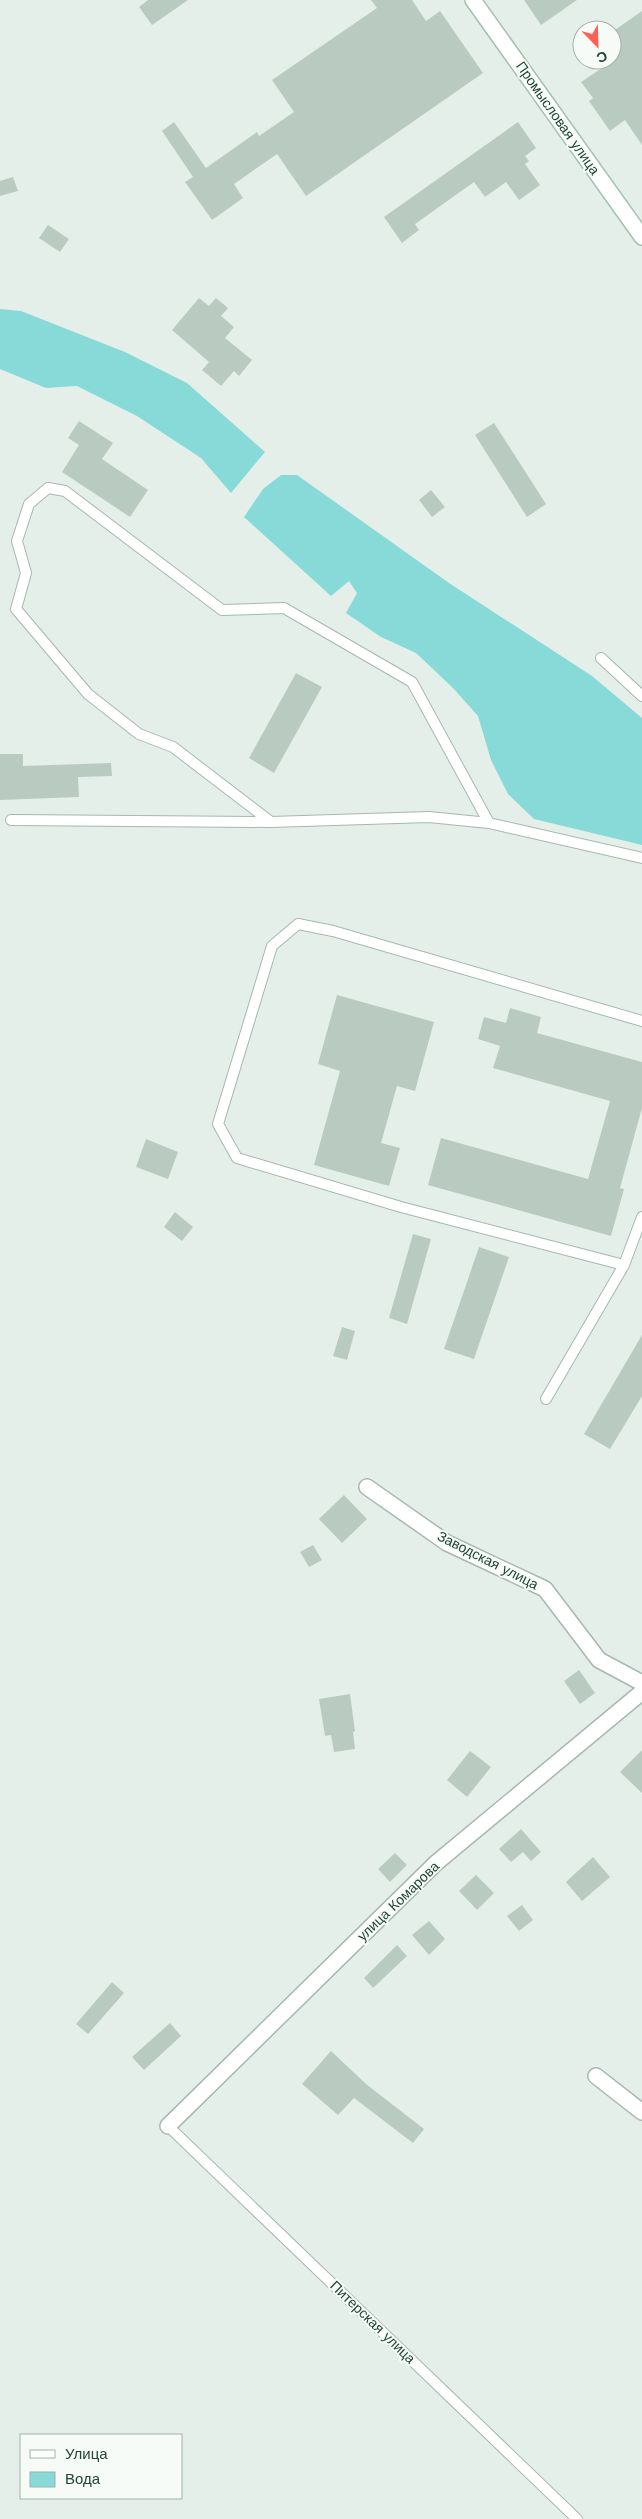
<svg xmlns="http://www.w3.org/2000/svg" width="642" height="2519" viewBox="0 0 642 2519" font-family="'Work Sans',sans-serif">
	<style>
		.water { fill: #87dad8 }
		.building { fill: #b9cbc1 }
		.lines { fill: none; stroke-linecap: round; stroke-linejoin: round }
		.lane-casing { stroke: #a6b8af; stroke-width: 12 }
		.street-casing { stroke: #a6b8af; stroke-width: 18 }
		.secondary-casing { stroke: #a4c0b1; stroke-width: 18 }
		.lane { stroke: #fff; stroke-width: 10 }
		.street { stroke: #fff; stroke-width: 15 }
		.secondary { stroke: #fff; stroke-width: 15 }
		.labels { text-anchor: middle; stroke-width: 4; stroke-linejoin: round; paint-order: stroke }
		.street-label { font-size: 14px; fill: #214435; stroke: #f6fbf8 }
	</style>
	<rect width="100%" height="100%" fill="#e5efe9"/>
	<path class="water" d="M0,309L21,311L125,352L187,383L265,452L231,493L201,458L137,416L77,386L46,388L0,369Z
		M281,475H297L449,583L592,676L642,718V845L534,819L508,794L491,760L478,716L453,688L416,653L381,637L346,613L357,593L349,581L331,596L244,517L263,489Z"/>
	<path class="building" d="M148,0H188L152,25L139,7Z
		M371,0H412L426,21L440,11L483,73L306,196L277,154L234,184L243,198L212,220L185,182L193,177L162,131L174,122L206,168L257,132L259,136L294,112L272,80L377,8Z
		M524,0H577L541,25Z
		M642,11V145L625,120L610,131L589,101L593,98L581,82L602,68L596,60H612V32Z
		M518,122L536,148L525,156L529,161L525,164L540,185L519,200L506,182L485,197L474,182L415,224L419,230L402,243L384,217Z
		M13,177L18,191L0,196V181Z
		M48,225L69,239L60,252L39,238Z
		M199,298L209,306L216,298L228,308L221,316L234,327L225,338L252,360L239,376L234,371L221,386L202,370L209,362L172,330Z
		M79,421L113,443L102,459L148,490L130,517L62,472L79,445L68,438Z
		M494,423L546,504L527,517L475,435Z
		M431,490L445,507L432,517L419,500Z
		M296,673L322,687L274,773L249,758Z
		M0,754H23V766L111,763L112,776L78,777L79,797L0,800Z
		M337,995L434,1022L415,1091L397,1086L381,1143L400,1148L389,1186L314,1165L340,1071L318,1064Z
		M510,1008L541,1017L537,1033L642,1062V1108L620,1188L624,1189L611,1236L428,1185L441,1138L588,1179L610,1101L493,1068L500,1046L478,1039L484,1017L506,1023Z
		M146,1139L178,1152L168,1179L136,1167Z
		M175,1212L193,1227L182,1241L164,1227Z
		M413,1234L431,1239L407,1324L389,1318Z
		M479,1247L509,1257L474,1359L444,1349Z
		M342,1327L355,1331L347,1360L333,1356Z
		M642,1335V1396L610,1449L584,1434Z
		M344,1495L367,1519L342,1543L319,1519Z
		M313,1545L322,1560L309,1567L300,1552Z
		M579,1670L595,1693L580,1704L564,1681Z
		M350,1694L355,1731L353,1732L355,1749L334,1752L331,1735L325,1736L319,1699Z
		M642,1750V1793L620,1772Z
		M470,1751L491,1767L467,1797L447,1780Z
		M521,1829L541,1852L531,1861L523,1852L511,1862L499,1849Z
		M395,1853L407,1865L390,1882L378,1869Z
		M593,1857L610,1877L582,1901L566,1882Z
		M476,1875L494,1893L477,1910L459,1891Z
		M522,1905L533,1920L519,1931L507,1916Z
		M429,1921L445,1939L429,1955L412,1935Z
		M397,1945L407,1956L373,1988L364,1978Z
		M112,1982L124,1993L88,2034L76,2024Z
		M170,2023L181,2036L144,2070L132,2057Z
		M331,2051L366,2084L424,2129L413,2143L354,2098L338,2115L302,2084Z"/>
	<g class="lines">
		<defs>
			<path id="lane" d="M601,658L642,696
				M11,820L271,822L429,817L489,823L642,858
				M271,822L173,747L139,734L88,694L16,609L26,573L17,541L29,504L48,488L65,491L222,610L284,608L412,682L489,823
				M624,1265L401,1207L237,1158L218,1124L272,946L298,924L333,931L642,1021
				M546,1399L624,1265L642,1217
				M168,2126L577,2519"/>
			<path id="street" d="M367,1487L447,1543L545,1589L599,1660L642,1683
				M596,2076L642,2112
				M168,2126L436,1863L642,1692"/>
			<path id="secondary" d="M473,0L642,237"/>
		</defs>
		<use href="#lane" class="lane-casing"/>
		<use href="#street" class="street-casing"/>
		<use href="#secondary" class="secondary-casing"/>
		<use href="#lane" class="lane"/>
		<use href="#street" class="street"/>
		<use href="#secondary" class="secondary"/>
	</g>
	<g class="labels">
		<g class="street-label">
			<text transform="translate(558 118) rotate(55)" y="5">Промысловая улица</text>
			<text transform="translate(488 1560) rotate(27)" y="5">Заводская улица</text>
			<text transform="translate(398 1901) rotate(-44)" y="5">улица Комарова</text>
			<text transform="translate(373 2322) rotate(44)" y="5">Питерская улица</text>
		</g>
	</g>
	<rect x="20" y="2434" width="162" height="65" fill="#f6fbf8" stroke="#a1b2aa"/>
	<rect x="30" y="2450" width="25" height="8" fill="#ffffff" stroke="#a1b2aa"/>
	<text x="65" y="2459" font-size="15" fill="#214435">Улица</text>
	<rect x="30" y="2472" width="25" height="15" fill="#87dad8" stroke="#a1b2aa"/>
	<text x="65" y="2484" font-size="15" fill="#214435">Вода</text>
	<g transform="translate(597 45) rotate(157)"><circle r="24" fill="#f6fbf8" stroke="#a1b2aa"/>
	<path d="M0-4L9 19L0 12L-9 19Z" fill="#ff6053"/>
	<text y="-8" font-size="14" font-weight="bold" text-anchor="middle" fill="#214435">С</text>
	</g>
</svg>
